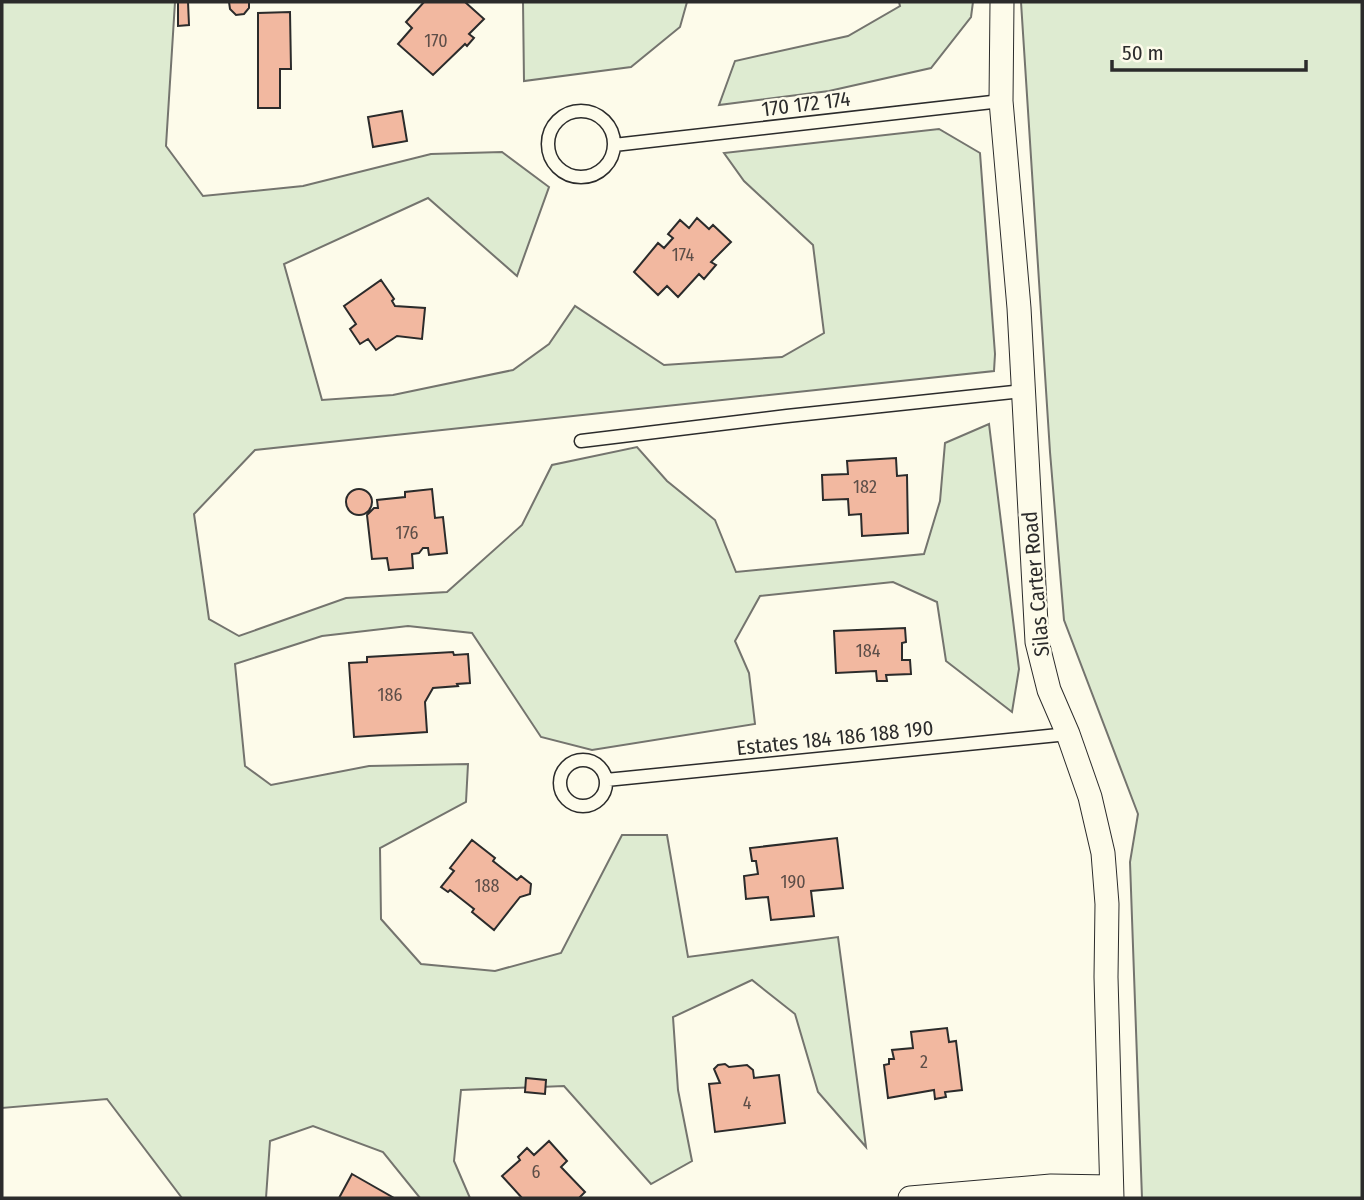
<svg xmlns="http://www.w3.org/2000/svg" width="1364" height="1200" viewBox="0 0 1364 1200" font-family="'Fira Sans Condensed',sans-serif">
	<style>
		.green { fill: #deebd1; stroke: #74746e; stroke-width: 2 }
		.building { fill: #f2b8a0; stroke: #2b2b2b; stroke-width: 2 }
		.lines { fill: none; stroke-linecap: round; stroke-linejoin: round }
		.service-casing { stroke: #2b2b2b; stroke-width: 15 }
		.minor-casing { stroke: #2b2b2b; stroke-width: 25 }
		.service { stroke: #fdfbea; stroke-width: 12 }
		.minor { stroke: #fdfbea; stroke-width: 23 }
		.labels { text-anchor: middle; stroke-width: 5; stroke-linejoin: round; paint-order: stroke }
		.number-label { font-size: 18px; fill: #5d4e48 }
		.street-label { font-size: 21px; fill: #2b2b2b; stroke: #fdfbea }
	</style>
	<rect width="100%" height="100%" fill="#fdfbea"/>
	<path class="green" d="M2,2H175L166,146L203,196L303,186L431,154L502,152L549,187L517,276L428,198L284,264L322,400L393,395L513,370L549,344L575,306L664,365L782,357L824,333L813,245L744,181L724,153L939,129L980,153L995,354L994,371L255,450L194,514L209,619L239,636L346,598L447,592L522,525L552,465L637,447L667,481L715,520L736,572L924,554L940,501L945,443L989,424L1019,669L1012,712L946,661L937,602L893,582L760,596L735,641L749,673L755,724L592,750L541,737L472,633L408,626L322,636L235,664L245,766L271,785L369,766L468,764L466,802L380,848L381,919L421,964L495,971L561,953L622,835H667L688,957L838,937L866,1147L818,1092L795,1014L752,980L673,1017L678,1090L692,1161L651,1184L564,1086L461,1090L454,1161L470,1198H420L383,1152L313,1126L270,1141L266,1198H182L107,1099L2,1108Z
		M523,2H687L680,27L631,67L524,81Z
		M899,2H973L971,17L931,68L829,91L719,105L735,61L848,36L900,6Z
		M1021,2H1362V1198H1142L1130,862L1138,814L1064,620L1050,452Z"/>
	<path class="building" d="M178,2H188L189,25L178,26Z
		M229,2H249V8L244,14L236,15L230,9Z
		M424,2H465L484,19L469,34L474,38L467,46L465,44L433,75L398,44L412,28L406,22Z
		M290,12L291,69H280V108H258V13Z
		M402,111L407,141L373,147L368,117Z
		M697,218L709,229L713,225L731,242L711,262L716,265L704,279L699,274L678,297L667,286L658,295L634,272L658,243L664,248L673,238L668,234L680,220L689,228Z
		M381,280L394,299L392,301L395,306L425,308L422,339L397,336L376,350L368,339L360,344L350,329L356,324L344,306Z
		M896,458L897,476L907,475L908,533L862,536L861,514L849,515L848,499L823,500L822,475L848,474L847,461Z
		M432,489L435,518L443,517L447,553L429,555L428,548H423L419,553L412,554L413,568L389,570L387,558L372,559L367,515L374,508H378L377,500L405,497V492Z
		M346 502a13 13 0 1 1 26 0a13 13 0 1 1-26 0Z
		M905,628L906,642L902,643V660H910L911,674L886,675L887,681H877L876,671L836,673L834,631Z
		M453,652L454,655L468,654L470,683L457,684L458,686L433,688L425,702L427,732L354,737L349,663L367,662V657Z
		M837,838L843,888L811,891L814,916L771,920L768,897L746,899L744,876L758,874L756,861H752L750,848Z
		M472,840L495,858L493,861L517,880L521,876L531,884L530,894L520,897L494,930L472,912L474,909L450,890L448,892L441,887L454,871L450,868Z
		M947,1028L949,1042L956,1041L962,1090L945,1092L946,1097L935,1099L934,1090L888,1098L884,1065L889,1064V1059H894L892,1050L913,1048L911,1032Z
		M725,1064L729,1067L747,1065L753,1070L754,1078L779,1075L785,1123L715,1132L709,1084L720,1083L714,1069L718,1065Z
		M526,1078L546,1080L545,1094L525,1092Z
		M549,1141L567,1161L561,1167L585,1192L579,1198H522L502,1176L520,1160L518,1157L527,1148L534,1155Z
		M352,1174L394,1198H339Z"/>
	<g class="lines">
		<defs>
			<path id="service" d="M548 144a33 33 0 1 1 66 0a33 33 0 1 1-66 0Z
				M614,145L1001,101
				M581,441L787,416L1023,391
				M560 783a23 23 0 1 1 46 0a23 23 0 1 1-46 0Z
				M606,780L1068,734"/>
			<path id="minor" d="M1002,2L1001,101L1019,308L1037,642L1049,690L1068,734L1090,797L1103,853L1107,904L1106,977L1112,1198
				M910,1198L1051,1186L1111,1187"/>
		</defs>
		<use href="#service" class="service-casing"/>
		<use href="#minor" class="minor-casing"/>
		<use href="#service" class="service"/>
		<use href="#minor" class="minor"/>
	</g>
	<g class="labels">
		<g class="number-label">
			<text x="436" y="47">170</text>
			<text x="683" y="261">174</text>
			<text x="865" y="493">182</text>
			<text x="407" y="539">176</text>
			<text x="868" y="657">184</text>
			<text x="390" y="701">186</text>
			<text x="793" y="888">190</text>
			<text x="487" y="892">188</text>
			<text x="924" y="1068">2</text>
			<text x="747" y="1109">4</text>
			<text x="536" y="1178">6</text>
		</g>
		<g class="street-label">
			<text transform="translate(806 104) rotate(-7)" y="7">170 172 174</text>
			<text transform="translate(1036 584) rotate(-95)" y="7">Silas Carter Road</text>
			<text transform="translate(835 738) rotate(-6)" y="7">Estates 184 186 188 190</text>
		</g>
	</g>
	<rect width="1364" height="1200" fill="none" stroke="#2b2b2b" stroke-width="7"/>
	<path d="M1112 60v10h194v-10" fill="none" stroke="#2b2b2b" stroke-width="3.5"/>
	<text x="1122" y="60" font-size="21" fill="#2b2b2b" stroke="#fdfbea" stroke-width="5" paint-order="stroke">50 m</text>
</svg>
